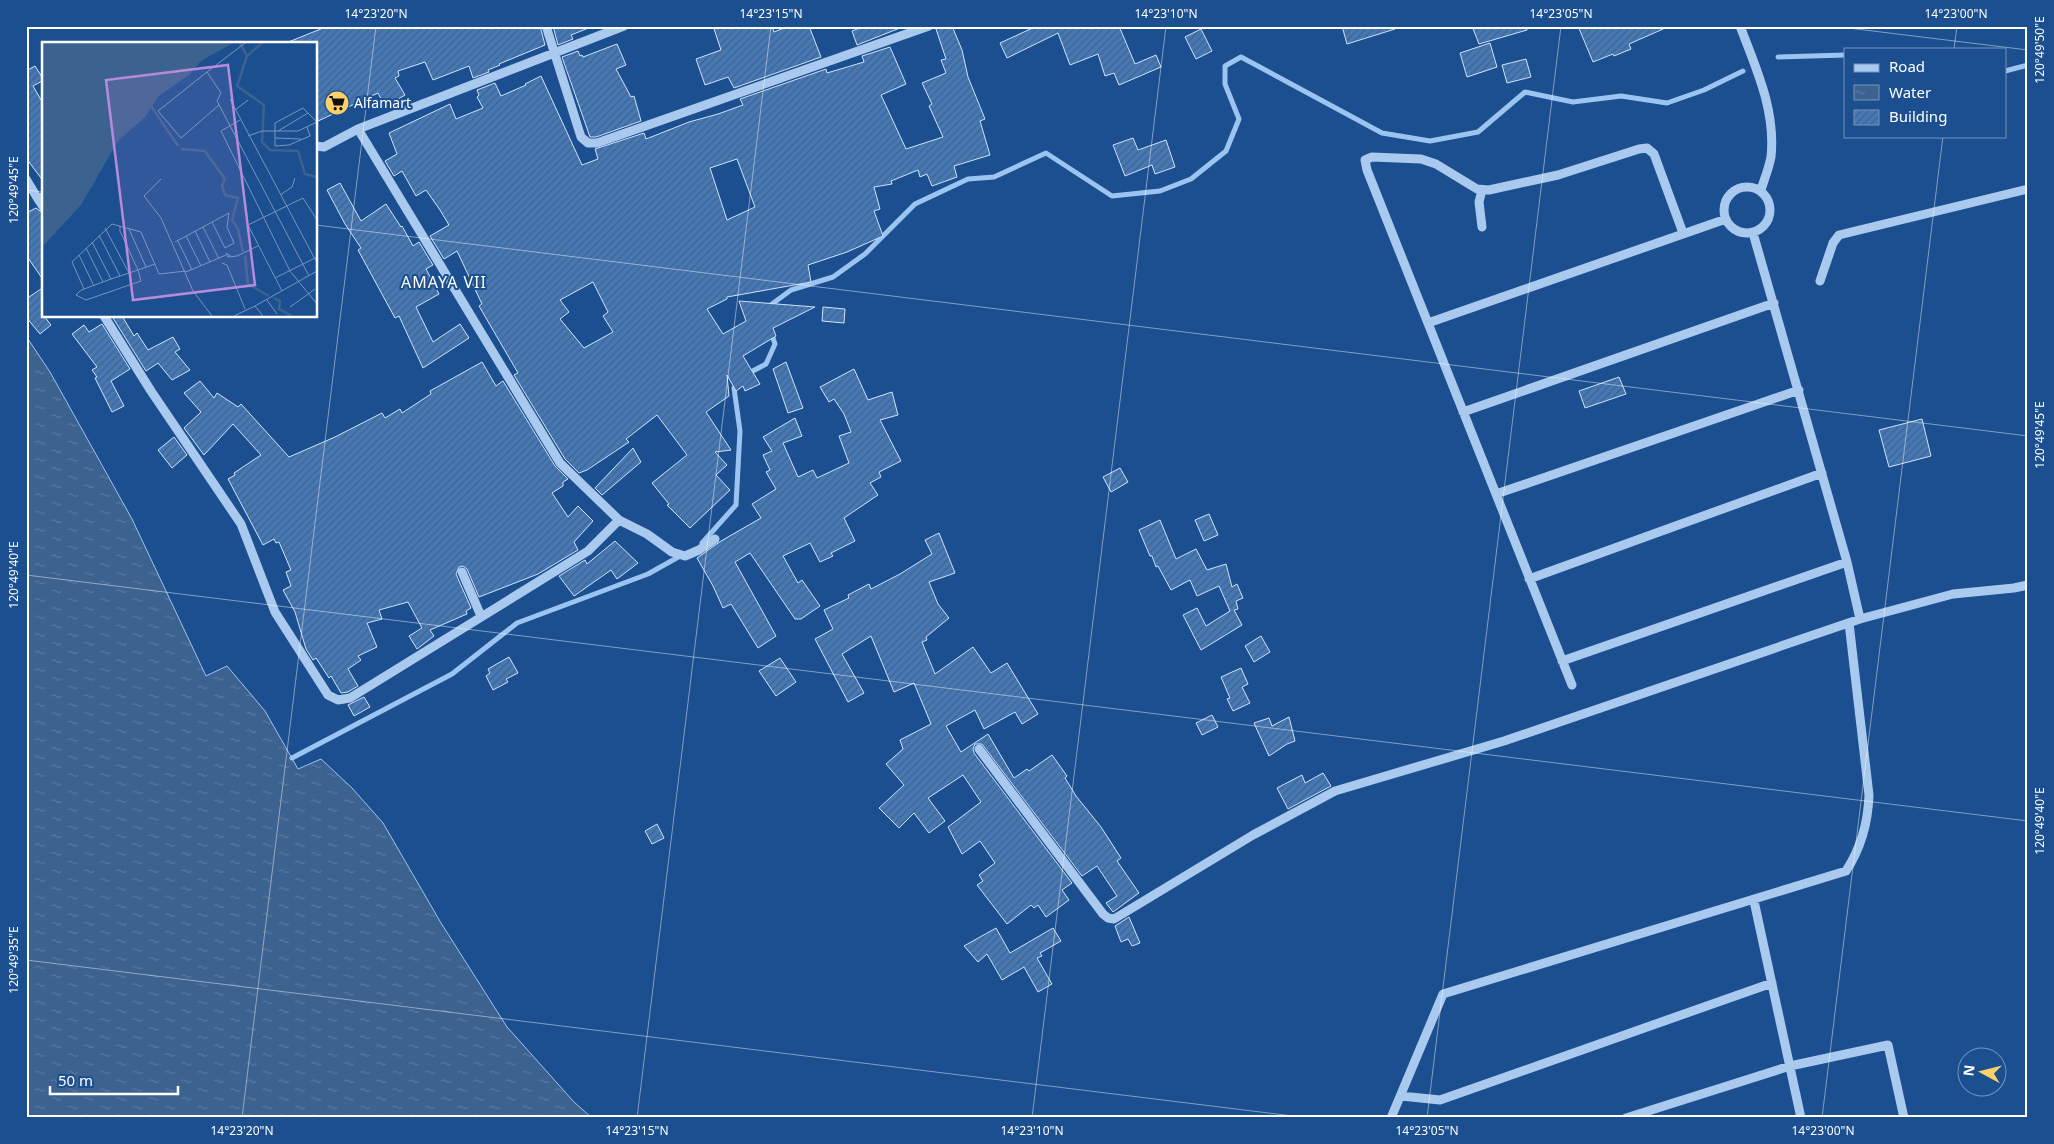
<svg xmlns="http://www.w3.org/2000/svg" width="2054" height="1144" viewBox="0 0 2054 1144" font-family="'Noto Sans',sans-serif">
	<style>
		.water { fill: url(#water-ripples); stroke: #9cc4f0 }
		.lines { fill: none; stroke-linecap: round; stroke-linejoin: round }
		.stream { stroke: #9cc4f0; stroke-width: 5 }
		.building { fill: url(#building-hatch); stroke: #cfe3fa; fill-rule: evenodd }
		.minor { stroke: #a9c9ee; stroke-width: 9 }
		.ticks { fill: none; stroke: #fff; stroke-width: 1; stroke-opacity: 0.45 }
		.labels { text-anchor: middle; stroke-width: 4; stroke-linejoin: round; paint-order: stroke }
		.poi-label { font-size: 14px; fill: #fff; stroke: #1b4f8f; text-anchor: start }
		.quarter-label { font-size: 16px; letter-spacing: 1px; fill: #fff; stroke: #1b4f8f }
		.inset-river { fill: none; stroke: #3c6290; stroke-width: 2.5 }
		.inset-road { fill: none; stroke: #7695bc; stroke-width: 1 }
		.view { fill: #b68bdc; fill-opacity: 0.15; stroke: #b68bdc; stroke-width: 2.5 }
		.inset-edge { fill: none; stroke: #fff; stroke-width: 2.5 }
		.neatline { fill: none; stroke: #fff; stroke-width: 2 }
		.ticks-label { font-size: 12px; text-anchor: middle; fill: #fff }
	</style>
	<defs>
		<pattern id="water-ripples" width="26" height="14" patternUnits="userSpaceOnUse" patternTransform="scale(1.25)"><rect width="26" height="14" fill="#3c6290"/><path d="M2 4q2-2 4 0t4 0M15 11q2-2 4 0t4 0" fill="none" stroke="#597aa1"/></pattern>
		<pattern id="building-hatch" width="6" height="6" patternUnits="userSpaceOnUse" patternTransform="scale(1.25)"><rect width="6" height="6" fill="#4478b7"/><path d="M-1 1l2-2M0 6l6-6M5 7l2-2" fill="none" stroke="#486282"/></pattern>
	</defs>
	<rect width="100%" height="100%" fill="#1b4f8f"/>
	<path class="water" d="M26,336L50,372L132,519L206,676L227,666L265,711L298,769L321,759L352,788L383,823L441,923L507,1027L574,1102L592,1118H26Z"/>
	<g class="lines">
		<path class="stream" d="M1778,57L1845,55
			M2005,71L2028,65
			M768,307L791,290L833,277L865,254L915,204L968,179L994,177L1046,153L1112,196L1160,191L1191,179L1226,151L1239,119L1225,84V66L1241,57L1382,133L1430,141L1478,132L1525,92L1573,102L1621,96L1667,103L1704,90L1743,71
			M747,374L766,364L775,344L771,332
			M702,543L736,505L740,431L734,388L738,384
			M292,758L452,674L517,623L648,574L682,555"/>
	</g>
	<path class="building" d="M328,26H540L545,45L499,64L500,65L488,70L489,72L473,78L469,66L433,80L425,62L398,71L399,76L395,78L405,95L385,107L378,93L316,122V44L286,43Z
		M553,26H591V27L571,35L573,39L558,45Z
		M713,26H772L774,32L789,26H809L821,57L734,88L728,77L705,85L696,59L721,50Z
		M865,26H905L857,45L852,31Z
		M935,26H952L962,50L968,77L985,119L980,121L990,155L954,166L957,177L932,186L927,174L920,177L918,170L891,181L892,184L874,187L880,209L874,211L883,236L847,252L808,265L811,282L727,297V299L707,309L723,334L746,321L739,301L815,307L773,328L776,336L743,356L760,384L745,391L743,386L736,391L727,375L729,396L706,412L731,450L715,452L727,465L716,475L730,490L690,528L667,505L669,504L652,483L687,455L657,415L626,439L629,442L587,470L579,473L565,459L514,375L518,373L479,306L482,304L457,251L444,259L430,236L449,225L440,210L426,190L416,196L402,171L394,176L385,161L397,154L389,133L450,104L456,119L483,108L477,97L479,95L477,90L495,83L501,96L526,85L525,84L541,76L582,165L598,159L595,149L644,133L646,139L689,122L718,114L743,105L740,99L826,69L827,73L864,62L862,56L890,47L906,84L881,95L906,149L943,137L929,106L932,104L922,83L946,73L941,60L946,59ZM737,159L755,207L727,220L710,168ZM593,282L608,312L603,316L613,332L584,348L560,319L569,312L560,300Z
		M1037,26H1119L1135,64L1156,55L1161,67L1119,85L1114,73L1105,76L1098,54L1070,65L1058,33L1007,58L1000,43Z
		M1342,26H1394L1395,29L1347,44Z
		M1472,26H1526L1527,30L1479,44Z
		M1578,26H1670L1629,44L1631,49L1614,56L1613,54L1593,62Z
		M1201,29L1212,51L1196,59L1185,37Z
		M1490,43L1497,67L1467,77L1460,53Z
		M617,44L626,65L616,69L631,97L634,96L641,121L596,137H590L562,57L578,51L580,56L582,55L583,57Z
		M1526,59L1531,77L1507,83L1502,65Z
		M35,66L44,80L33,86L44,105V182L26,158V71Z
		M1133,138L1138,150L1166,140L1175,167L1155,174L1152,165L1125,176L1113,145Z
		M340,183L361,221L386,204L401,227L402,226L413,246L419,242L433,265L426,269L439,294L416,307L433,342L460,324L469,338L423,368L399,316L395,318L358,250L361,248L345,224L327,190Z
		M36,208L44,214V281L26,255V213Z
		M44,287V316L51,325L40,334L26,317V299Z
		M823,307L845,309L844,323L822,321Z
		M115,316H122L134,336L137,333L148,350L173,337L180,349L175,352L190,370L172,380L158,363L146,371L113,318Z
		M102,324L130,369L111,381L124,406L112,412L95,378L97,377L92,370L97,367L72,334L84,325L89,332Z
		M482,362L496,386L503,381L555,466L568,479L563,482V486L552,493L568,517L578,506L593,521L574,542L578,550L538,574L479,597L467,569L463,566L459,567L456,574L471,608L466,611L467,614L430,630L434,636L417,649L409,636L422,628L408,602L379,610L382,619L367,623L377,647L358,656L361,660L348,669L358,686L348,692L341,693L331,676L329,678L316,658L313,660L306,649L295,612L283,590L291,586L286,572L291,570L279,542L276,543L274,539L263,545L228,479L235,475L234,473L261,455L233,424L204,455L184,428L201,412L184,393L200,381L214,398L217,393L238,407L241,404L289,457L335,437L382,413L385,418L400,409L402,413L431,394L430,391Z
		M786,362L803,408L788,413L773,369Z
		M854,369L868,400L892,392L898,415L880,420L901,461L879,472L881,477L870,483L878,495L844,518L855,541L831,553L833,556L820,562L810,543L783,556L798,583L802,580L820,606L801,619H795L750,553L735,562L776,636L758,648L731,604L723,608L713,586L697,558L721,541L761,518L752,504L776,489L766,472L770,470L763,455L772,451L763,437L795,418L802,436L783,443L798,477L813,470L817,478L849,463L839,436L851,432L844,414L834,399L829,402L820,387Z
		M1619,377L1626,394L1585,408L1579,391Z
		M1922,419L1931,456L1889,467L1879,430Z
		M174,437L187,455L172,468L158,450Z
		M633,448L641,462L602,495L595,488Z
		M1120,468L1128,482L1111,492L1103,477Z
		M1209,514L1218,535L1204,541L1195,520Z
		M1160,520L1176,559L1196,549L1207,570L1226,564L1232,587L1237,584L1243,598L1236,601L1238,609L1234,610L1242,625L1201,650L1183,615L1197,608L1206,626L1230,611L1219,586L1197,596L1190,580L1171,590L1158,566L1156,567L1152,556H1150L1139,530Z
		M939,533L955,573L929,582L938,604L949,618L926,637L927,640L922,642L935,674L973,647L991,673L1007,663L1038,714L1022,724L1015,712L984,729L975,710L946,726L961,752L988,734L1014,778L1027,769L1029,771L1052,755L1067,776L1065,778L1076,796L1101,827L1121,858L1117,861L1139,893L1113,912L1106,903L1117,896L1097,866L1082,876L982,744H975L973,749L974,753L1072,883L1062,890L1069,900L1046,917L1038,905L1034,908L1031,905L1007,924L977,885L983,881L979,875L995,863L980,841L962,854L948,827L981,802L963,775L928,798L945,821L929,833L914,813L899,828L879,808L904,785L886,764L903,749L900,740L931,724L914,683L894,692L871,636L842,654L864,693L848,702L815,639L833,629L824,610L849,598L848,595L869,584L871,589L900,574L932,554L925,540Z
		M615,541L638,563L617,579L611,570L574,596L559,576L585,560L587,564Z
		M1261,636L1270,652L1254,662L1245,646Z
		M509,657L518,673L506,679L508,682L493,690L486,676L490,673L488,669Z
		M780,658L796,682L776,696L759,671Z
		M1241,668L1248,684L1242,687L1250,703L1233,711L1227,699L1230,698L1221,677Z
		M364,697L370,707L354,716L348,705Z
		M1212,715L1218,727L1202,735L1196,723Z
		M1289,717L1295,741L1287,744L1269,756L1254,723L1269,718L1272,726Z
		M1323,773L1331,786L1288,809L1277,788L1302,775L1305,783Z
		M657,824L664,838L652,844L645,831Z
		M1129,917L1140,943L1132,946L1128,939L1121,942L1115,926Z
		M996,928L1010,953L1053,928L1061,941L1040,953L1042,956L1037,958L1052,984L1038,992L1024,967L1002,980L987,954L978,962L964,946Z"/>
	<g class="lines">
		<path class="minor" d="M546,26L581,137L588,143H597L929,26
			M1740,26C1756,68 1776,111 1771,157C1769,168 1764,180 1761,190
			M316,146L324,147L358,129L624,26
			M26,179L38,199L44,196
			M1724 210a23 23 0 1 1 46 0a23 23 0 1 1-46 0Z
			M1482,190L1479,202L1482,227
			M38,199L44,208
			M1753,233L1847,562L1860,619
			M1820,281L1833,243L1839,235L2028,189
			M104,316L151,391L241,524L275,612L328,695L338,700L350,698L588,551L619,520L560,463L358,129
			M1428,323L1726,219
			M1463,412L1774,303
			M1496,494L1799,390
			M619,520L647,534L672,552L685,556L699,550L715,539
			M462,572L481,616
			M1529,579L1822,473
			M1562,661L1847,562
			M1572,685L1367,170L1365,160L1372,157L1421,159L1436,164L1477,189L1489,190L1558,175L1639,149L1647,148L1654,154L1683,233
			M979,749L1103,914L1108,918L1114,919L1253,835L1335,791L1504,741L1860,619L1953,594L2014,588L2028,585
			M1754,901L1801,1118
			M1401,1096L1440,1100L1772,983
			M1391,1118L1443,994L1846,871C1861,848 1868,823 1869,795L1849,623
			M1626,1118L1790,1066L1888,1045L1904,1118"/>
	</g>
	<path class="ticks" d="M1832,26L2028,50M1954,49L1957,26M26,190L44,192M316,225L2028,436M26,575L2028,821M26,960L1309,1118M242,1118L376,26M637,1118L771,26M1032,1118L1166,26M1427,1118L1561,26M1822,1118L1943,136"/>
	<defs>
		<symbol id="supermarket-disc" viewBox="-11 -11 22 22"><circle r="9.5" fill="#ffd166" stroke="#1b4f8f"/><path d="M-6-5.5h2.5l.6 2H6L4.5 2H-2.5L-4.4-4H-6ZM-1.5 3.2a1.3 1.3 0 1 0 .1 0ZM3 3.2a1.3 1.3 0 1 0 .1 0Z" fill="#111"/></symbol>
	</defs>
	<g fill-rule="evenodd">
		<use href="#supermarket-disc" x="323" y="89" width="28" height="28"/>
	</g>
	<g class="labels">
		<g class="poi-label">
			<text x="354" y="108">Alfamart</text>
		</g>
		<g class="quarter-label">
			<text x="444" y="288">AMAYA VII</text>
		</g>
	</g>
	<g transform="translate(42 42)">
		<rect width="275" height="275" fill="#1b4f8f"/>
		<path d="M0,1H191L159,19L147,33L117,54L103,75L76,99L39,163L0,205Z" fill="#3c6290"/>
		<path class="inset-river" d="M198,1L205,14L195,44L222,63L220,100L228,108L256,109L263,132L275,135M205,14L220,1M109,64L136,104M139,107L163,109L183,137L180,144L183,153L196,156L190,178L196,187L201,210M203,214L206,242L227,254M232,256L238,259L237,267L250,274"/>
		<path class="inset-road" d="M203,1L165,30L179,51L175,59L267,234M165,30L116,69L139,96L177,63M188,57L275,221M193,68L206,58M198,78L179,89L248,229L275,262M265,85L268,94L247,103L233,104V81L261,66L275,80M236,89L266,71M206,94L220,89H256L275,80M233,96L259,97M119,137L102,154L119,176L151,249L170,274M238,153L250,145L253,136M170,180L183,206M78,184V189L96,228L99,239L44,258L34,253L38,249L42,247L61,240L69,237L96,228L113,222M161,185L177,217M63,186L87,231M87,187L104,225M153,189L168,220M57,193L78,234M144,194L159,224M136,199L150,228M50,200L69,237M133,200L187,171L185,185L192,201L183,206M44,206L61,240M37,213L52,244M189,214L184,211L186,215L195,214L216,204M180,221L185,223L203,267M144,230L184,213M233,236L275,215M42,247L30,220L70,182L99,190L117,232L144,229M240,249L206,183L261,156L275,178M225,258L235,272M248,265L273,247M192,274L213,264M221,274L213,264L275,229"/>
		<path class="view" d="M186,23L213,243L91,258L64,38Z"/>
		<rect width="275" height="275" class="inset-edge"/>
	</g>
	<rect width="2054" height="1144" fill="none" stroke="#1b4f8f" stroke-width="55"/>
	<rect x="1844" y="48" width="162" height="90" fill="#1b4f8f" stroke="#7695bc"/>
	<rect x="1854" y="64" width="25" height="8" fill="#a9c9ee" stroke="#7695bc"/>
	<text x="1889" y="72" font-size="15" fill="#ffffff">Road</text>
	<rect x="1854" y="85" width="25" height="15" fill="url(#water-ripples)" stroke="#7695bc"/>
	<text x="1889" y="98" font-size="15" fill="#ffffff">Water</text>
	<rect x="1854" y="110" width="25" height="15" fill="url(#building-hatch)" stroke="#7695bc"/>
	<text x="1889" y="122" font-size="15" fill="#ffffff">Building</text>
	<g transform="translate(1982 1072) rotate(277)"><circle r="24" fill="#1b4f8f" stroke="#7695bc"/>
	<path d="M0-4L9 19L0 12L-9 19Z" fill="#ffd166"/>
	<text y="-8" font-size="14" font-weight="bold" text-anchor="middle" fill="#ffffff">N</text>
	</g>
	<path d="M50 1086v8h128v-8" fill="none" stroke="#ffffff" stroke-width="2.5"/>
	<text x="58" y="1086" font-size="15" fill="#ffffff" stroke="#1b4f8f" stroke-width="4" paint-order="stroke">50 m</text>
	<rect x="28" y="28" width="1998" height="1088" class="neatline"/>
	<g class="ticks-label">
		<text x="376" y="18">14°23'20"N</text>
		<text x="771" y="18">14°23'15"N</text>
		<text x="1166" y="18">14°23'10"N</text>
		<text x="1561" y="18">14°23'05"N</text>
		<text x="1956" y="18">14°23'00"N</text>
		<text transform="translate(2040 50) rotate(-90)" y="4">120°49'50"E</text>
		<text transform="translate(14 190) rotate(-90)" y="4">120°49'45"E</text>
		<text transform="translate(2040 435) rotate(-90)" y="4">120°49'45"E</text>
		<text transform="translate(14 575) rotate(-90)" y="4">120°49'40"E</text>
		<text transform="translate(2040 821) rotate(-90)" y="4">120°49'40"E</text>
		<text transform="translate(14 960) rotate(-90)" y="4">120°49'35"E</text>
		<text x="242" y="1135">14°23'20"N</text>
		<text x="637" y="1135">14°23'15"N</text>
		<text x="1032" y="1135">14°23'10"N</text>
		<text x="1427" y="1135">14°23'05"N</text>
		<text x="1823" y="1135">14°23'00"N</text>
	</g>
</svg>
